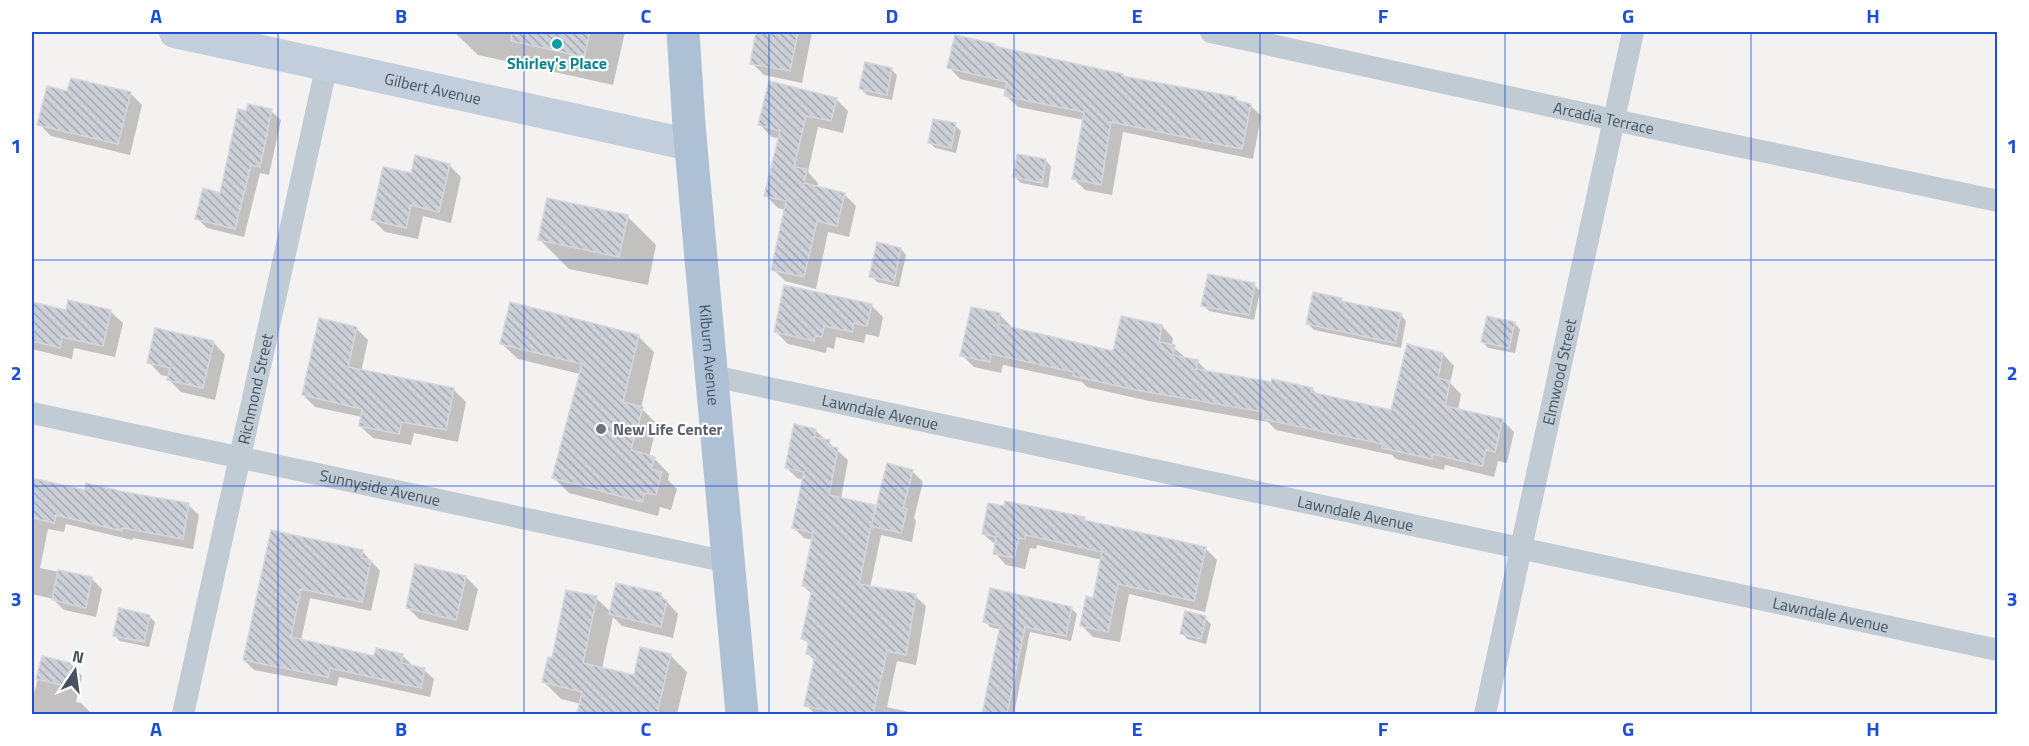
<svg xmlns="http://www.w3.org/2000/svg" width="2029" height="746" viewBox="0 0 2029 746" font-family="'Titillium Web',sans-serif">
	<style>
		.shadow { fill: #0003 }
		.building { fill: url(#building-back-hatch); stroke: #d4d7dd; stroke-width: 1.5 }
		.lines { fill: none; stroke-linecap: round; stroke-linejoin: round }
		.street { stroke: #c0cbd4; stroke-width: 22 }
		.secondary { stroke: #c2cedc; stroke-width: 32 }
		.primary { stroke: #aec0d3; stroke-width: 33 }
		.grid { fill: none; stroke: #1d4ed8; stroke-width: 1.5; stroke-opacity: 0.55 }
		.culture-dot { fill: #0f9aa8; stroke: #fff; stroke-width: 2 }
		.worship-dot { fill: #6b7280; stroke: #fff; stroke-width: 2 }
		.labels { text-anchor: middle; stroke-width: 4.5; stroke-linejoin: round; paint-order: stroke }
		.culture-label { font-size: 16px; font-weight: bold; fill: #0d838f; stroke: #fff }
		.street-label { font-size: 16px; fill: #465461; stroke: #fff }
		.worship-label { font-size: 16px; font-weight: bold; fill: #5b616d; stroke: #fff; text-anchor: start }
		.neatline { fill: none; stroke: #1d4ed8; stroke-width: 2 }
		.grid-label { font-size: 20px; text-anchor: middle; font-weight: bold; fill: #1d4ed8 }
	</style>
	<defs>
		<pattern id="building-back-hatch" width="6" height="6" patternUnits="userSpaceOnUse" patternTransform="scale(1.5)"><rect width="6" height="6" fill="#ccd0d6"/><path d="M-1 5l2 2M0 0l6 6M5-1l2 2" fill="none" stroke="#a7abb1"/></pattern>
	</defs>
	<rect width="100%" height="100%" fill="#f4f1f1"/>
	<path class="shadow" d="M454,32H625L613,85L478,55Z
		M758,32H812L802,83L764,75L752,63Z
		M994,45L997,48L1122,75L1124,78L1235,98L1240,103L1250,105L1261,116L1253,159L1123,132L1112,195L1085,190L1074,179L1084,120L1018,107L1006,96L1007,90L960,79L949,67Z
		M892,70L897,75L892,100L867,95L861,89Z
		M68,93H130L142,105L130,155L51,136L39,124Z
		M836,99L848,111L843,133L818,127L808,172L818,183L817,187L844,194L856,206L849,237L828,232L816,289L785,281L773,269L786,210L778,208L766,196L780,139L772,137L760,125Z
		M271,111L281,120L269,175L260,173L244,237L207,228L197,218L221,194L248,113Z
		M955,125L961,131L956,153L935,148L929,142Z
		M1046,161L1051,166L1048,188L1021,183L1015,177Z
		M449,165L461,177L451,223L423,216L418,239L385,232L373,220L412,175Z
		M627,216L656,245L648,285L569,269L540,240Z
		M901,249L906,255L899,287L877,282L871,276Z
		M1254,285L1260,291L1254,320L1209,311L1203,305Z
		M1341,300L1345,303L1401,315L1406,321L1401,348L1314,330L1308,324Z
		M32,303L67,312L110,311L123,323L115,357L74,348L72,359L32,349Z
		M871,305L883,317L879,337L866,334L864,343L836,337L834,349L827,347L826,353L788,344L776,332Z
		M999,314L1011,326V328L1114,353L1162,326L1173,338L1172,346L1186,358L1197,361L1209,373L1312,389L1318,395L1392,412L1443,354L1454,366L1450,383L1461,394L1458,410L1503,421L1514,432L1507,463L1498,461L1494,477L1445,465L1444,470L1396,459L1392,455L1276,430L1268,422L1149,401L1087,387L1082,382L1003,365L1001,373L974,367L962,355Z
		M1514,323L1520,329L1515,353L1488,348L1483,342Z
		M356,328L368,340L361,372L454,390L466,402L458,442L414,433L411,445L373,438L360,426L362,417L315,407L303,395Z
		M639,337L654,352L641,408L657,424L649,457L654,458L669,474L668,480L677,489L671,510L660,507L658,516L569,493L553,477L580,374L518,359L502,344Z
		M213,342L225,355L215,400L181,392L169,380L170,377L161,375L149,362Z
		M815,430L848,460L841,499L874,507L877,509L912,471L923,482L914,518L916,521L912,542L881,535L870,588L915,596L926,606L916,665L897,661L887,707L918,714H815L806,705L815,661L808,654L810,645L803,638L812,594L803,586L813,540L804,538L794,528L804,480L797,478L787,468Z
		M32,480L86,492L188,505L199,515L193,549L133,538L132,540L66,524L64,532L48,529L40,568L92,579L102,589L96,617L64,610L53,599L32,594Z
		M1084,519L1088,523L1206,549L1217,560L1205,612L1129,594L1120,642L1093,637L1082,626L1094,599L1102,560L1037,545L1036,549L1030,548L1025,569L1006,565L995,553L996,545L983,534Z
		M272,532L362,551L380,571L371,611L310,598L301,641L375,658L402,655L412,665V667L424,670L434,679L430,697L339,677L337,686L254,670L244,660Z
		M466,577L478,589L468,631L419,619L407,607Z
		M660,594L678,614L673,638L622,626L613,617L602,669L635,677L670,655L687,672L677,714H579L581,704L561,699L544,682L553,660L596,598L611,612Z
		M1071,608L1077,614L1071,641L1030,632L1014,714H984L1001,630L990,627L985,621Z
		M149,616L155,622L149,647L120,641L114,635Z
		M1205,618L1211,624L1206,644L1187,639L1182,633Z
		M43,658L71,664L82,676L76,702L81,703L92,714H32V694H34Z"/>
	<path class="building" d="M512,32H590L584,57L511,41Z
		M756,32H798L790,71L750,64Z
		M955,35L995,44L994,46L1123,74L1122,76L1236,97L1235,100L1251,104L1242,149L1111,122L1101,185L1072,179L1084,112L1004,96L1007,82L947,68Z
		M865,62L892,68L887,95L859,89Z
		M71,78L131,92L118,144L37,125L47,86L67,91Z
		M769,81L837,98L831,121L806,116L794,167L807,169L804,183L845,193L837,226L817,221L804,277L771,270L786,201L764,196L780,131L758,125Z
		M248,104L272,109L260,167L251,165L235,229L195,219L203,188L220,193L238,109L246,111Z
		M933,119L956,123L951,148L928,143Z
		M1017,154L1046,159L1042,183L1013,177Z
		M415,155L450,164L439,212L411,205L406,228L371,220L383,167L411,173Z
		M547,198L628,215L619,257L538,240Z
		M877,242L901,248L894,282L869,277Z
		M1208,274L1255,283L1249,315L1201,306Z
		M784,285L872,304L867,326L854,323L852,332L824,326L822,337L815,336L814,341L774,332Z
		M1313,292L1342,298L1341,301L1401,313L1395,343L1306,324Z
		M68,300L111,310L103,346L62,337L60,348L32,341V302L66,310Z
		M510,302L639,335L623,402L643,407L631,450L655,457L651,469L662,472L656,495L645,493L642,502L552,478L582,364L500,344Z
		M971,307L1000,313L998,324L1113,351L1121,316L1162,325L1159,342L1175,345L1173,355L1198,360L1196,369L1271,382L1272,379L1313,388L1311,392L1391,410L1407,344L1443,353L1438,378L1450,381L1445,406L1503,419L1495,452L1486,450L1482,466L1433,454L1432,459L1382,448L1383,444L1263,419L1264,412L1136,390L1073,376L1074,372L991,354L990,362L960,356Z
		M1487,316L1515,322L1509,348L1481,342Z
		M319,318L357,327L348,367L454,388L446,430L402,422L399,434L359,426L362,409L302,395Z
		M155,328L214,341L203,388L167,380L170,368L147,363Z
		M794,424L816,429L814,437L830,440L828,446L838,448L829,495L875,505L872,523L887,463L913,470L903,508L907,509L901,533L871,526L859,584L916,594L906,655L887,651L873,714H845L804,706L815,656L806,654L809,641L801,639L812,589L802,586L813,533L792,528L804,472L785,468Z
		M32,478L85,490L86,483L124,492L189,503L183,539L123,528L122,531L56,515L54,523L32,518Z
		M1005,501L1085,517L1084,520L1206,547L1194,601L1118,584L1108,632L1080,626L1086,596L1093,598L1102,552L1026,535L1025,539L1019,538L1014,558L993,554L996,537L982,534L988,503L1004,506Z
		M271,530L363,550L361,558L371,560L362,602L301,589L291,637L374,656L376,648L403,654L401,663L425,668L421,688L330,668L328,677L243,660Z
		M415,564L466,576L456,620L406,608Z
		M58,570L92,577L86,608L52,600Z
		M616,583L661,593L660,598L667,600L661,627L609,614Z
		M990,588L1072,607L1066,636L1025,627L1007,714H982L1000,626L983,622Z
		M566,590L597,596L583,663L634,675L640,647L671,654L657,714H577L582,692L542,682L548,657L552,658Z
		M119,608L150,615L144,642L113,636Z
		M1185,611L1206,616L1201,639L1180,634Z
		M42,656L71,663L66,686L36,679Z"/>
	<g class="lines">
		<g class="street">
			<path id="s1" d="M1211,32L1614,120L1998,201"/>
			<path id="s2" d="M713,376L1998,650"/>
			<path id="s3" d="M32,413L728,562"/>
			<path id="s4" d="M183,714L327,64"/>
			<path id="s5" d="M1485,714L1633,32"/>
		</g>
		<path class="secondary" id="s6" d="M175,32L691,145"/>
		<path class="primary" id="s7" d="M683,32L689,125L742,714"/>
	</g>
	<path class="grid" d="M278,32V714M524,32V714M769,32V714M1014,32V714M1260,32V714M1505,32V714M1751,32V714M32,260H1998M32,486H1998"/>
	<circle class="culture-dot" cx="557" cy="44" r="6"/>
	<circle class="worship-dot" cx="601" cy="429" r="6"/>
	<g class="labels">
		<g class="culture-label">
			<text x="557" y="69">Shirley's Place</text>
		</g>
		<g class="street-label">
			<text dy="6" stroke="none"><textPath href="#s6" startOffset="264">Gilbert Avenue</textPath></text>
			<text dy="6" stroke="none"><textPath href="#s1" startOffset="402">Arcadia Terrace</textPath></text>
			<text dy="6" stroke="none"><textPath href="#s7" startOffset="324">Kilburn Avenue</textPath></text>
			<text dy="6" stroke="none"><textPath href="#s5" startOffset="350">Elmwood Street</textPath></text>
			<text dy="6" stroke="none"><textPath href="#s4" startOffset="333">Richmond Street</textPath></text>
			<text dy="6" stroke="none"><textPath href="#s2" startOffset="171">Lawndale Avenue</textPath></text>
			<text dy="6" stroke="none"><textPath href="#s3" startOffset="356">Sunnyside Avenue</textPath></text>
			<text dy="6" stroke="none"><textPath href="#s2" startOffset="657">Lawndale Avenue</textPath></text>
			<text dy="6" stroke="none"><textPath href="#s2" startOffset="1143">Lawndale Avenue</textPath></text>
		</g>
		<g class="worship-label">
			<text x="613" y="435">New Life Center</text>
		</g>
	</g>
	<rect width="2029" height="746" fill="none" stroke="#ffffff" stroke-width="66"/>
	<g transform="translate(75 671) rotate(13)" stroke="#ffffff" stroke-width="4.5" paint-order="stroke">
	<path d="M0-4.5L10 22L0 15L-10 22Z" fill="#465461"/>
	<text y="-9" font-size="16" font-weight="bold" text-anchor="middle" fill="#465461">N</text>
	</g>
	<rect x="33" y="33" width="1963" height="680" class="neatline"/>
	<g class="grid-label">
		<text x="156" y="23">A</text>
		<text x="401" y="23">B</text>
		<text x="646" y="23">C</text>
		<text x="892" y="23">D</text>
		<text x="1137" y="23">E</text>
		<text x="1383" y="23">F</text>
		<text x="1628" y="23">G</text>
		<text x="1873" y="23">H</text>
		<text x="16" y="153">1</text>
		<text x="2012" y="153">1</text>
		<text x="16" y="380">2</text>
		<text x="2012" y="380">2</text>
		<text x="16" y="606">3</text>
		<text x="2012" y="606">3</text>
		<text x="156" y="736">A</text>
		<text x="401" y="736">B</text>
		<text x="646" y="736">C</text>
		<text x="892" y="736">D</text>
		<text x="1137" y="736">E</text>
		<text x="1383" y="736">F</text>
		<text x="1628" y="736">G</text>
		<text x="1873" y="736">H</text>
	</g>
</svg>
